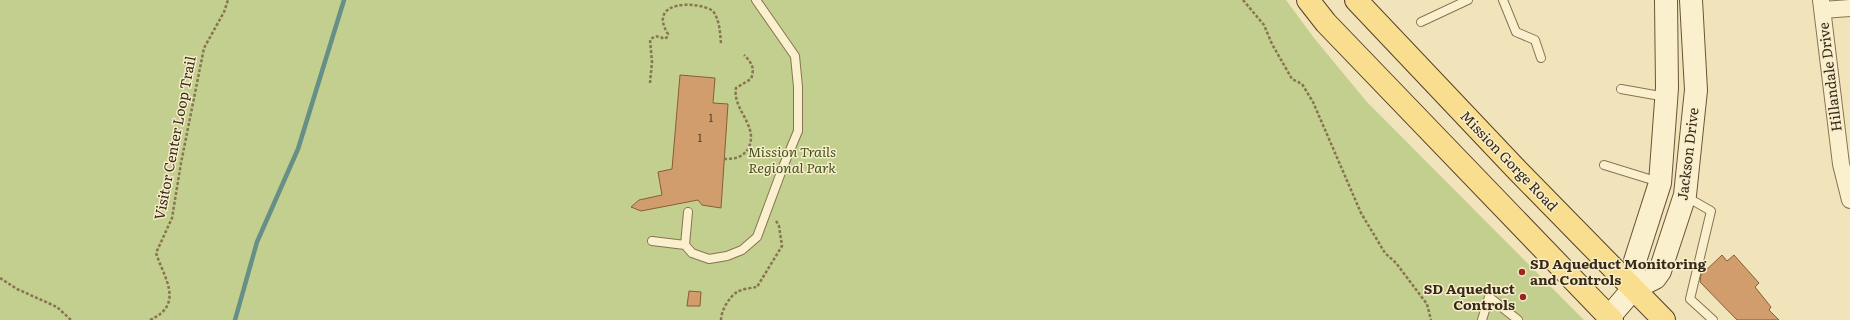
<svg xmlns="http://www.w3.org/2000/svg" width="1850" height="320" viewBox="0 0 1850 320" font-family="Literata,serif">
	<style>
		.green { fill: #c3cf8e }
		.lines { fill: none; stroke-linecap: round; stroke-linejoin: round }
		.stream { stroke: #668f87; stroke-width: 4.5 }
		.building { fill: #d29d6d; stroke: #895d38 }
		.lane-casing { stroke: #887353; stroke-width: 10 }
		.street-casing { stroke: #887353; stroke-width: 18 }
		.secondary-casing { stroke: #6a5437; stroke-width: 24 }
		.primary-casing { stroke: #554029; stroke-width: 24 }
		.path { stroke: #887353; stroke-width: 2.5; stroke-dasharray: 3 2; stroke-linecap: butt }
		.lane { stroke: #fbf0ce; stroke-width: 8 }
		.street { stroke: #fbf0ce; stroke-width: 16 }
		.secondary { stroke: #fbf0ce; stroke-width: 22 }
		.primary { stroke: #f8de8e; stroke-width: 22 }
		.poi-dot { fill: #9c261f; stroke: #f8edca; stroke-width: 1.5 }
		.labels { text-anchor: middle; stroke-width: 3; stroke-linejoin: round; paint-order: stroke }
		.number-label { font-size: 12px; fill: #5d462f }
		.street-label { font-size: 14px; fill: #36291a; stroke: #f8edca }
		.park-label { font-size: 14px; font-style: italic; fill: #43541f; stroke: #f8edca }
		.poi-label { font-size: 14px; font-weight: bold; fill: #36291a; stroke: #f8edca; text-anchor: start }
	</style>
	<rect width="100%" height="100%" fill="#f1e4ba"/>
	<path class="green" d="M0,0H1286L1314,38L1367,102L1584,320H0Z"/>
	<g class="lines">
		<path class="stream" d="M235,320L257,242L298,149L344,0"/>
	</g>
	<path class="building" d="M680,75L715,78L713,103L728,104L721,208L702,205L698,200L641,211L631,207L639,200L662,195L658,172L672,169Z
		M1722,255L1727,261L1734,255L1759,283L1755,287L1771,307L1769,310L1779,320H1737L1700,282L1701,275Z
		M689,291L701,292L700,306H687Z"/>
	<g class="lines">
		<defs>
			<path id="lane" d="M1503,0L1516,32L1535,40L1541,58
				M1421,22L1468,0
				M1621,89L1666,97
				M1604,165L1659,182
				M1685,196L1711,211L1690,299L1713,320
				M652,241L685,245L692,253L709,259L727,256L742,250L757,237L783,167L798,131V87L795,56L756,0
				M685,245L688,212
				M1482,320L1489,297L1518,320"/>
			<path id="street" d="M1821,0L1841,164L1850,200
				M1823,10L1850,8"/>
			<path id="secondary" d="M1633,289L1635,261L1660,183L1667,88L1666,0
				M1609,317L1633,289L1655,278L1660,271L1685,195L1696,90L1691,0"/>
			<path id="primary" d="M1308,0L1326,23L1612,320
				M1356,0L1517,170L1664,320"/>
		</defs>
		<use href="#lane" class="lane-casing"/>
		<use href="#street" class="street-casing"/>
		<use href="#secondary" class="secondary-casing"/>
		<use href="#primary" class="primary-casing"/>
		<path class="path" d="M1243,0L1264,25L1272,44L1292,79L1302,84L1313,102L1361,213L1385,253L1396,263L1427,304L1431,320
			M650,83L652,62L650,40C655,35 658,36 665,39L667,37L668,34C647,1 696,0 713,11C720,21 720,33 721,44
			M724,159C734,159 742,158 748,149C760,126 732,110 736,88L751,79C755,68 752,63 744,55
			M0,278L17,289L57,307L71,320
			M150,320C185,304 164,278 156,253L172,218L181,163L204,48L224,12L228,0
			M721,320C721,311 729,297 737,292C742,289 751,288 757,287L782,246L779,226L775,219"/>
		<use href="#lane" class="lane"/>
		<use href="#street" class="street"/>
		<use href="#secondary" class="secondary"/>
		<use href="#primary" class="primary"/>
	</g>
	<g class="poi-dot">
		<circle cx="1522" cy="272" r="4"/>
		<circle cx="1523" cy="297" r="4"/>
	</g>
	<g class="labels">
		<g class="number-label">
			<text x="711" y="122">1</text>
			<text x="700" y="142">1</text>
		</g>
		<g class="street-label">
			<text transform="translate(1830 77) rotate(-97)" y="5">Hillandale Drive</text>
			<text transform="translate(175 138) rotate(-79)" y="5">Visitor Center Loop Trail</text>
			<text transform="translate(1688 154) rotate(-83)" y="5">Jackson Drive</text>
			<text transform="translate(1509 161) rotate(46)" y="5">Mission Gorge Road</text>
		</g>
		<g class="park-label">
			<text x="792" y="157">Mission Trails<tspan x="792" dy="16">Regional Park</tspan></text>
		</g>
		<g class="poi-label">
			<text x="1530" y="269">SD Aqueduct Monitoring<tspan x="1530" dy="16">and Controls</tspan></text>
			<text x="1515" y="294" text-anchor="end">SD Aqueduct<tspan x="1515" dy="16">Controls</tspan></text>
		</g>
	</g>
</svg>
